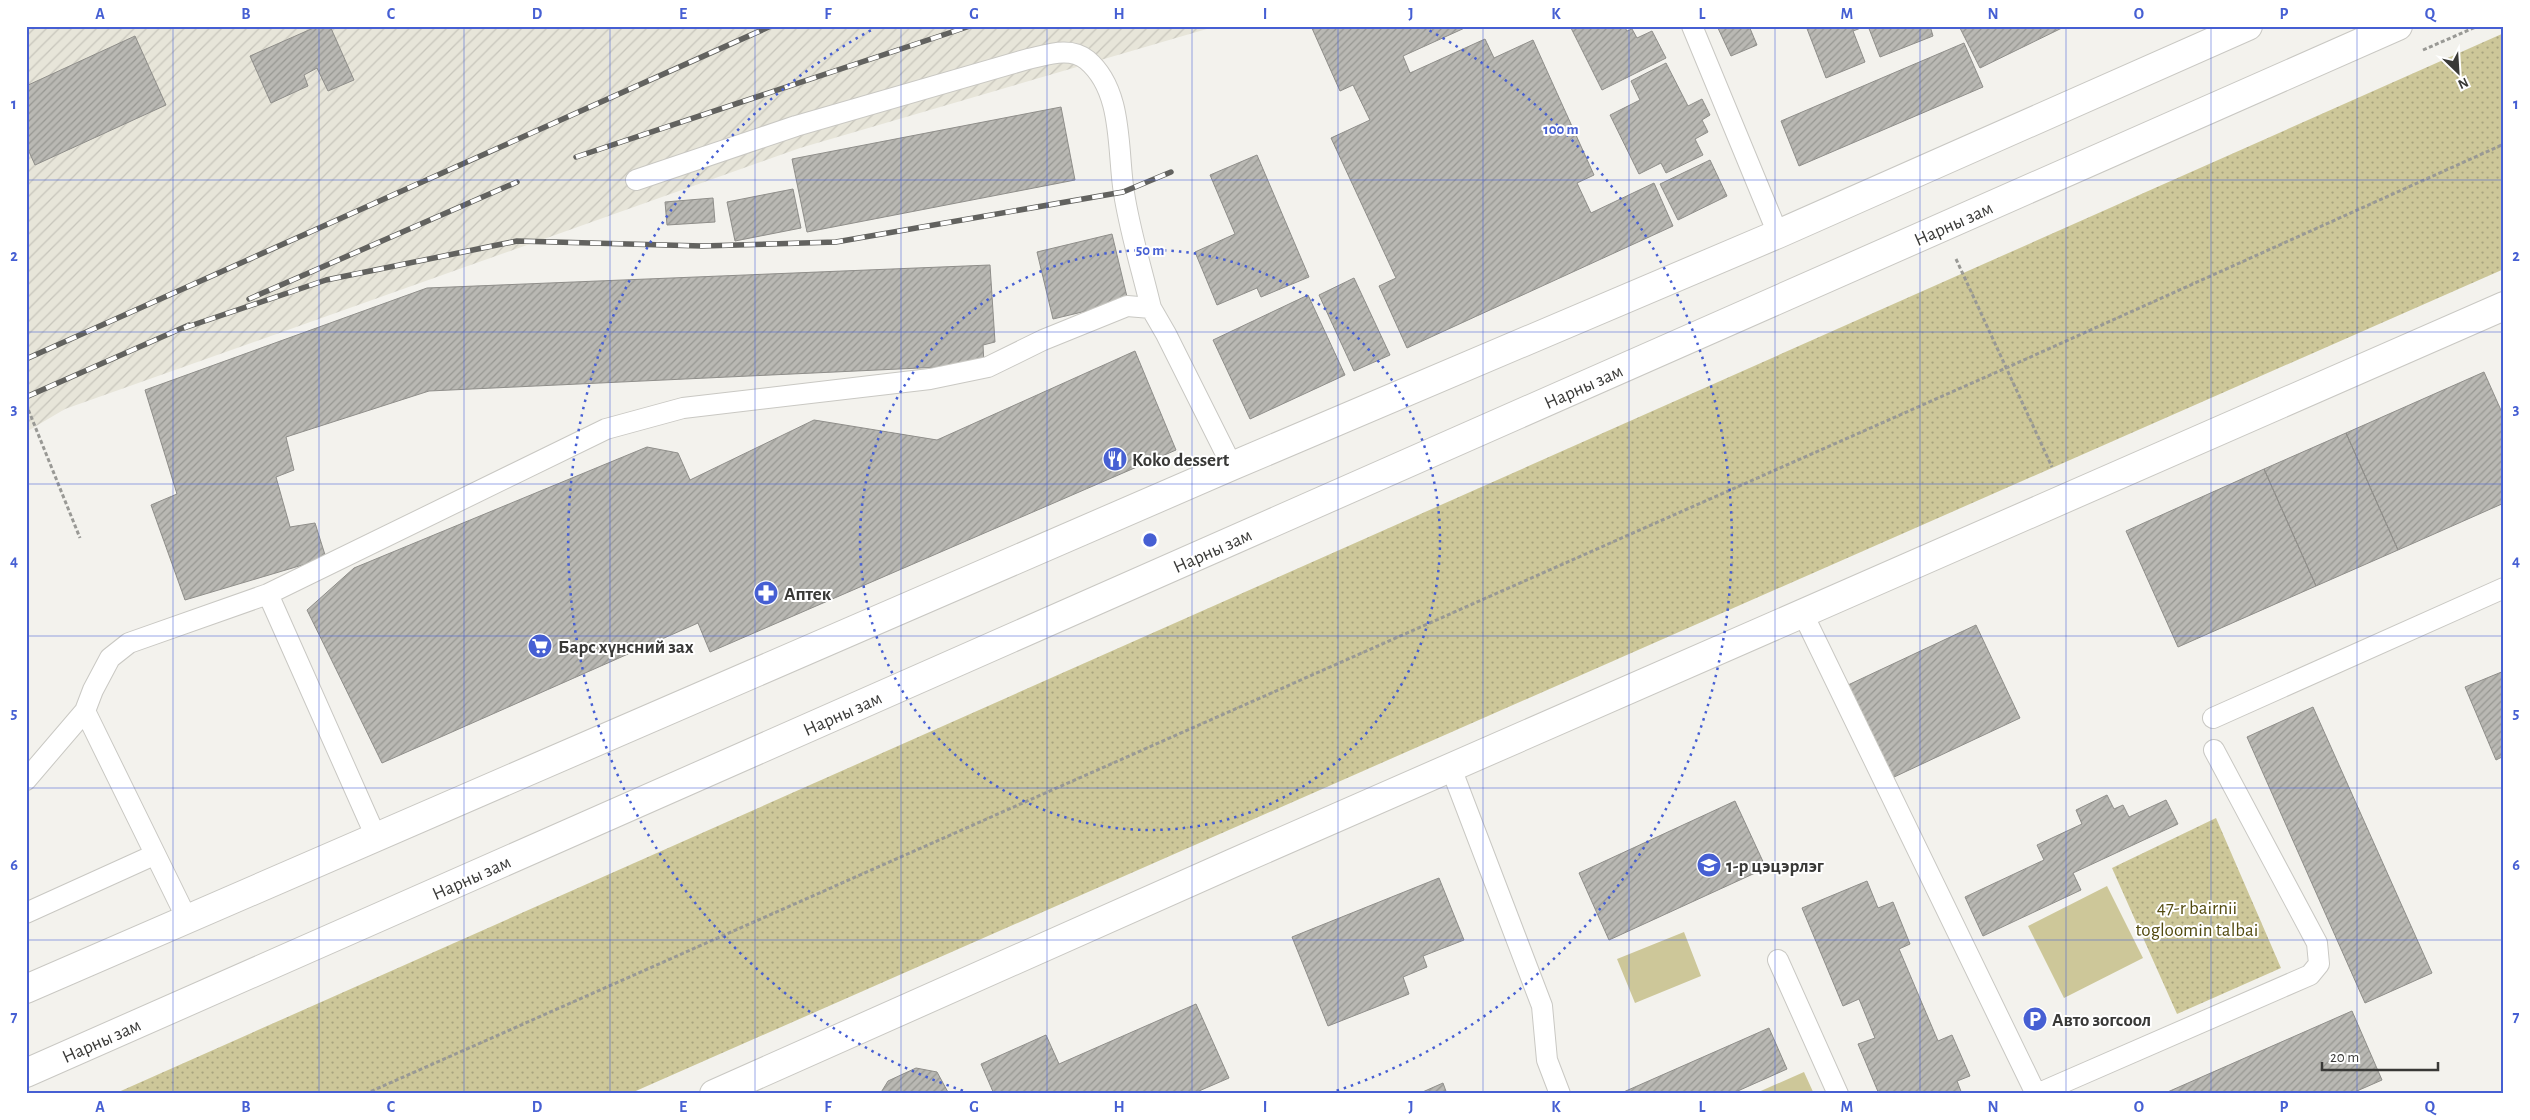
<svg xmlns="http://www.w3.org/2000/svg" width="2530" height="1120" viewBox="0 0 2530 1120" font-family="'Alegreya Sans',sans-serif">
	<style>
		.industrial { fill: url(#industrial-furrows) }
		.park { fill: url(#park-dots) }
		.pitch { fill: #cdc799 }
		.building { fill: url(#building-hatch); stroke: #8f8e8a }
		.lines { fill: none; stroke-linecap: round; stroke-linejoin: round }
		.service-casing { stroke: #c9c8c3; stroke-width: 22 }
		.tertiary-casing { stroke: #c9c8c3; stroke-width: 30 }
		.primary-casing { stroke: #c9c8c3; stroke-width: 30 }
		.path { stroke: #999995; stroke-width: 3; stroke-dasharray: 4 2.5; stroke-linecap: butt }
		.service { stroke: #fff; stroke-width: 20 }
		.tertiary { stroke: #fff; stroke-width: 28 }
		.primary { stroke: #fff; stroke-width: 28 }
		.rail-casing { stroke: #62625f; stroke-width: 5.5 }
		.rail { stroke: #fff; stroke-width: 4; stroke-dasharray: 11; stroke-linecap: butt }
		.grid { fill: none; stroke: #465fd3; stroke-width: 1; stroke-opacity: 0.55 }
		.ring { fill: none; stroke: #465fd3; stroke-width: 2.5; stroke-dasharray: 2.5 5 }
		.labels { text-anchor: middle; stroke-width: 4; stroke-linejoin: round; paint-order: stroke }
		.street-label { font-size: 19px; fill: #393937; stroke: #fff }
		.poi-label { font-size: 19px; font-weight: bold; fill: #393937; stroke: #fff; text-anchor: start }
		.park-label { font-size: 19px; fill: #524a0f; stroke: #fff }
		.centre { fill: #465fd3; stroke: #fff; stroke-width: 2.5 }
		.ring-label { font-size: 15px; text-anchor: middle; font-weight: bold; fill: #465fd3; stroke: #fff; stroke-width: 4; stroke-linejoin: round; paint-order: stroke }
		.neatline { fill: none; stroke: #465fd3; stroke-width: 2 }
		.grid-label { font-size: 16px; text-anchor: middle; font-weight: bold; fill: #465fd3 }
	</style>
	<defs>
		<pattern id="industrial-furrows" width="10" height="10" patternUnits="userSpaceOnUse" patternTransform="scale(1.25)"><rect width="10" height="10" fill="#e7e5d9"/><path d="M-1 1l2-2M0 10L10 0M9 11l2-2" fill="none" stroke="#c7c5bb"/></pattern>
		<pattern id="park-dots" width="8" height="8" patternUnits="userSpaceOnUse" patternTransform="scale(1.25)"><rect width="8" height="8" fill="#cdc799"/><path d="M2 2h.1M6 6h.1" fill="none" stroke="#a7a37e" stroke-width="1.8" stroke-linecap="round"/></pattern>
		<pattern id="building-hatch" width="6" height="6" patternUnits="userSpaceOnUse" patternTransform="scale(1.25)"><rect width="6" height="6" fill="#b9b8b3"/><path d="M-1 1l2-2M0 6l6-6M5 7l2-2" fill="none" stroke="#979792"/></pattern>
	</defs>
	<rect width="100%" height="100%" fill="#f3f2ed"/>
	<path class="industrial" d="M26,26H1217L800,148L65,409L26,432Z"/>
	<path class="park" d="M2504,33V269L629,1094H114Z
		M2216,818L2281,968L2177,1014L2112,868Z"/>
	<path class="pitch" d="M2107,886L2143,958L2064,998L2028,926Z
		M1684,932L1701,976L1635,1003L1617,959Z
		M1804,1072L1814,1094H1754Z"/>
	<path class="building" d="M318,26H330L354,80L328,91L317,68L304,75L308,86L271,103L250,56Z
		M1311,26H1469L1403,56L1410,73L1485,39L1494,58L1533,40L1594,175L1577,183L1591,213L1654,183L1673,226L1407,348L1379,286L1396,278L1331,138L1370,120L1353,85L1340,91Z
		M1570,26H1624L1627,31L1632,29L1637,38L1652,31L1666,58L1602,90Z
		M1717,26H1749L1757,45L1731,56Z
		M1806,26H1866L1853,31L1865,62L1826,78Z
		M1868,26H1930L1933,36L1880,57Z
		M1959,26H2066L1980,68Z
		M135,36L166,105L35,165L26,145V86Z
		M1964,43L1983,87L1799,166L1781,121Z
		M1666,63L1688,106L1702,99L1710,115L1702,120L1708,132L1695,139L1703,155L1666,173L1661,163L1639,174L1610,115L1640,100L1631,81Z
		M1061,107L1075,180L807,232L792,159Z
		M1257,155L1309,277L1261,297L1257,288L1217,305L1195,252L1235,234L1210,175Z
		M1710,160L1727,196L1678,220L1660,184Z
		M793,189L801,228L735,241L727,202Z
		M713,198L715,222L667,225L665,202Z
		M1112,234L1128,301L1053,319L1037,252Z
		M990,265L995,342L983,345L984,365L429,391L286,437L294,470L276,477L290,527L315,523L326,558L185,600L151,505L177,494L145,390L427,288Z
		M1354,278L1390,355L1354,371L1319,295Z
		M1308,295L1345,375L1250,419L1213,340Z
		M1135,351L1176,450L710,652L698,623L382,763L307,610L354,568L647,447L678,453L690,480L814,420L937,440Z
		M2484,372L2504,417V503L2398,550L2346,433Z
		M2346,433L2398,550L2316,586L2264,469Z
		M2264,469L2316,586L2178,647L2126,531Z
		M1976,625L2020,718L1892,778L1848,685Z
		M2504,671V756L2496,760L2465,687Z
		M2313,707L2432,973L2365,1003L2247,737Z
		M2107,795L2114,809L2123,805L2129,817L2166,800L2178,824L2073,873L2081,890L1983,936L1965,897L2044,860L2037,845L2082,824L2076,810Z
		M1735,801L1766,868L1609,940L1579,873Z
		M1439,878L1464,940L1423,956L1427,967L1403,977L1409,994L1328,1026L1292,937Z
		M1867,881L1878,908L1893,902L1910,944L1899,949L1938,1041L1952,1035L1970,1076L1957,1081L1962,1094H1879L1858,1044L1875,1038L1859,999L1843,1006L1802,908Z
		M1196,1004L1229,1078L1192,1094H994L981,1064L1046,1035L1059,1064Z
		M2352,1011L2382,1080L2350,1094H2163Z
		M1769,1028L1787,1069L1731,1094H1619Z
		M916,1068L937,1072L949,1094H880L888,1081Z
		M1443,1083L1447,1094H1418Z"/>
	<g class="lines">
		<defs>
			<path id="service" d="M1692,26L1778,234
				M636,180L796,126L1028,59C1047,55 1070,46 1087,60C1124,91 1117,151 1124,193C1130,232 1142,270 1151,308
				M1803,614L2036,1094
				M85,711L93,690L110,658L129,643L268,594
				M2213,718L2504,588
				M1451,768L1542,1006L1547,1060L1560,1094
				M26,780L85,711L187,919
				M376,837L268,594L606,429L683,408L930,379L988,367L1043,340L1127,306L1151,308L1166,334L1232,466
				M26,913L154,855
				M1778,960L1838,1094
				M2037,1094L2310,975L2319,964L2317,943L2214,750"/>
			<path id="tertiary" d="M714,1094L1233,863L2504,306"/>
			<path id="primary" d="M26,989L1232,466L1778,234L2248,26
				M26,1073L2398,26"/>
		</defs>
		<use href="#service" class="service-casing"/>
		<use href="#tertiary" class="tertiary-casing"/>
		<use href="#primary" class="primary-casing"/>
		<path class="path" d="M2423,50L2478,26
			M1956,259L2052,467
			M26,404L80,538
			M365,1094L2006,368L2504,144"/>
		<use href="#service" class="service"/>
		<use href="#tertiary" class="tertiary"/>
		<use href="#primary" class="primary"/>
		<defs>
			<path id="rail" d="M576,157L970,26
				M249,299L517,182
				M184,328L326,280L517,241L702,246L836,242L1123,192L1171,172
				M26,359L771,26
				M26,397L189,325"/>
		</defs>
		<use href="#rail" class="rail-casing"/>
		<use href="#rail" class="rail"/>
	</g>
	<path class="grid" d="M173,26V1094M319,26V1094M464,26V1094M610,26V1094M755,26V1094M901,26V1094M1047,26V1094M1192,26V1094M1338,26V1094M1483,26V1094M1629,26V1094M1775,26V1094M1920,26V1094M2066,26V1094M2211,26V1094M2357,26V1094M26,180H2504M26,332H2504M26,484H2504M26,636H2504M26,788H2504M26,940H2504"/>
	<g class="ring">
		<circle cx="1150" cy="540" r="290"/>
		<path d="M970 1093A581 581 0 0 1 877 27M1423 27A581 581 0 0 1 1330 1093"/>
	</g>
	<defs>
		<symbol id="restaurant-disc" viewBox="-11 -11 22 22"><circle r="9.5" fill="#465fd3" stroke="#fff"/><path d="M-5-6h1v4h1v-4h1v4h1v-4h1v5L-1.5 .5V6h-2V.5L-5-1ZM5-6V6H3V1.5H1.5Q1.5-4 5-6Z" fill="#fff"/></symbol>
		<symbol id="pharmacy-disc" viewBox="-11 -11 22 22"><circle r="9.5" fill="#465fd3" stroke="#fff"/><path d="M-2-6h4v4h4v4h-4v4h-4v-4h-4v-4h4Z" fill="#fff"/></symbol>
		<symbol id="supermarket-disc" viewBox="-11 -11 22 22"><circle r="9.5" fill="#465fd3" stroke="#fff"/><path d="M-6-5.5h2.5l.6 2H6L4.5 2H-2.5L-4.4-4H-6ZM-1.5 3.2a1.3 1.3 0 1 0 .1 0ZM3 3.2a1.3 1.3 0 1 0 .1 0Z" fill="#fff"/></symbol>
		<symbol id="school-disc" viewBox="-11 -11 22 22"><circle r="9.5" fill="#465fd3" stroke="#fff"/><path d="M0-5L7-2L0 1L-7-2ZM-4 1L0 2.5L4 1V4Q0 6-4 4Z" fill="#fff"/></symbol>
		<symbol id="parking-disc" viewBox="-11 -11 22 22"><circle r="9.5" fill="#465fd3" stroke="#fff"/><path d="M-3.5-5.5H1a3.5 3.5 0 0 1 0 7H-1V5.5H-3.5ZM-1-3.4V-.6H.8a1.4 1.4 0 0 0 0-2.8Z" fill="#fff"/></symbol>
	</defs>
	<g fill-rule="evenodd">
		<use href="#restaurant-disc" x="1101" y="445" width="28" height="28"/>
		<use href="#pharmacy-disc" x="752" y="579" width="28" height="28"/>
		<use href="#supermarket-disc" x="526" y="632" width="28" height="28"/>
		<use href="#school-disc" x="1695" y="851" width="28" height="28"/>
		<use href="#parking-disc" x="2021" y="1005" width="28" height="28"/>
	</g>
	<g class="labels">
		<g class="street-label">
			<text transform="translate(1953 223) rotate(-24)" y="7">Нарны зам</text>
			<text transform="translate(1583 386) rotate(-24)" y="7">Нарны зам</text>
			<text transform="translate(1212 550) rotate(-24)" y="7">Нарны зам</text>
			<text transform="translate(842 713) rotate(-24)" y="7">Нарны зам</text>
			<text transform="translate(471 877) rotate(-24)" y="7">Нарны зам</text>
			<text transform="translate(101 1040) rotate(-24)" y="7">Нарны зам</text>
		</g>
		<g class="poi-label">
			<text x="1132" y="466">Koko dessert</text>
			<text x="784" y="600">Аптек</text>
			<text x="558" y="653">Барс хүнсний зах</text>
			<text x="1726" y="872">1-р цэцэрлэг</text>
			<text x="2052" y="1026">Авто зогсоол</text>
		</g>
		<g class="park-label">
			<text x="2197" y="914">47-r bairnii<tspan x="2197" dy="22">togloomin talbai</tspan></text>
		</g>
	</g>
	<circle cx="1150" cy="540" r="8" class="centre"/>
	<g class="ring-label">
		<text x="1561" y="134">100 m</text>
		<text x="1150" y="255">50 m</text>
	</g>
	<rect width="2530" height="1120" fill="none" stroke="#ffffff" stroke-width="55"/>
	<g transform="translate(2458 72) rotate(155)" stroke="#ffffff" stroke-width="4" paint-order="stroke">
	<path d="M0-4L9 19L0 12L-9 19Z" fill="#393937"/>
	<text y="-8" font-size="14" font-weight="bold" text-anchor="middle" fill="#393937">N</text>
	</g>
	<path d="M2322 1062v8h116v-8" fill="none" stroke="#393937" stroke-width="2.5"/>
	<text x="2330" y="1062" font-size="15" fill="#393937" stroke="#ffffff" stroke-width="4" paint-order="stroke">20 m</text>
	<rect x="28" y="28" width="2474" height="1064" class="neatline"/>
	<g class="grid-label">
		<text x="100" y="19">A</text>
		<text x="246" y="19">B</text>
		<text x="391" y="19">C</text>
		<text x="537" y="19">D</text>
		<text x="683" y="19">E</text>
		<text x="828" y="19">F</text>
		<text x="974" y="19">G</text>
		<text x="1119" y="19">H</text>
		<text x="1265" y="19">I</text>
		<text x="1411" y="19">J</text>
		<text x="1556" y="19">K</text>
		<text x="1702" y="19">L</text>
		<text x="1847" y="19">M</text>
		<text x="1993" y="19">N</text>
		<text x="2139" y="19">O</text>
		<text x="2284" y="19">P</text>
		<text x="2430" y="19">Q</text>
		<text x="14" y="109">1</text>
		<text x="2516" y="109">1</text>
		<text x="14" y="261">2</text>
		<text x="2516" y="261">2</text>
		<text x="14" y="414">3</text>
		<text x="2516" y="414">3</text>
		<text x="14" y="566">4</text>
		<text x="2516" y="566">4</text>
		<text x="14" y="718">5</text>
		<text x="2516" y="718">5</text>
		<text x="14" y="870">6</text>
		<text x="2516" y="870">6</text>
		<text x="14" y="1022">7</text>
		<text x="2516" y="1022">7</text>
		<text x="100" y="1112">A</text>
		<text x="246" y="1112">B</text>
		<text x="391" y="1112">C</text>
		<text x="537" y="1112">D</text>
		<text x="683" y="1112">E</text>
		<text x="828" y="1112">F</text>
		<text x="974" y="1112">G</text>
		<text x="1119" y="1112">H</text>
		<text x="1265" y="1112">I</text>
		<text x="1411" y="1112">J</text>
		<text x="1556" y="1112">K</text>
		<text x="1702" y="1112">L</text>
		<text x="1847" y="1112">M</text>
		<text x="1993" y="1112">N</text>
		<text x="2139" y="1112">O</text>
		<text x="2284" y="1112">P</text>
		<text x="2430" y="1112">Q</text>
	</g>
</svg>
